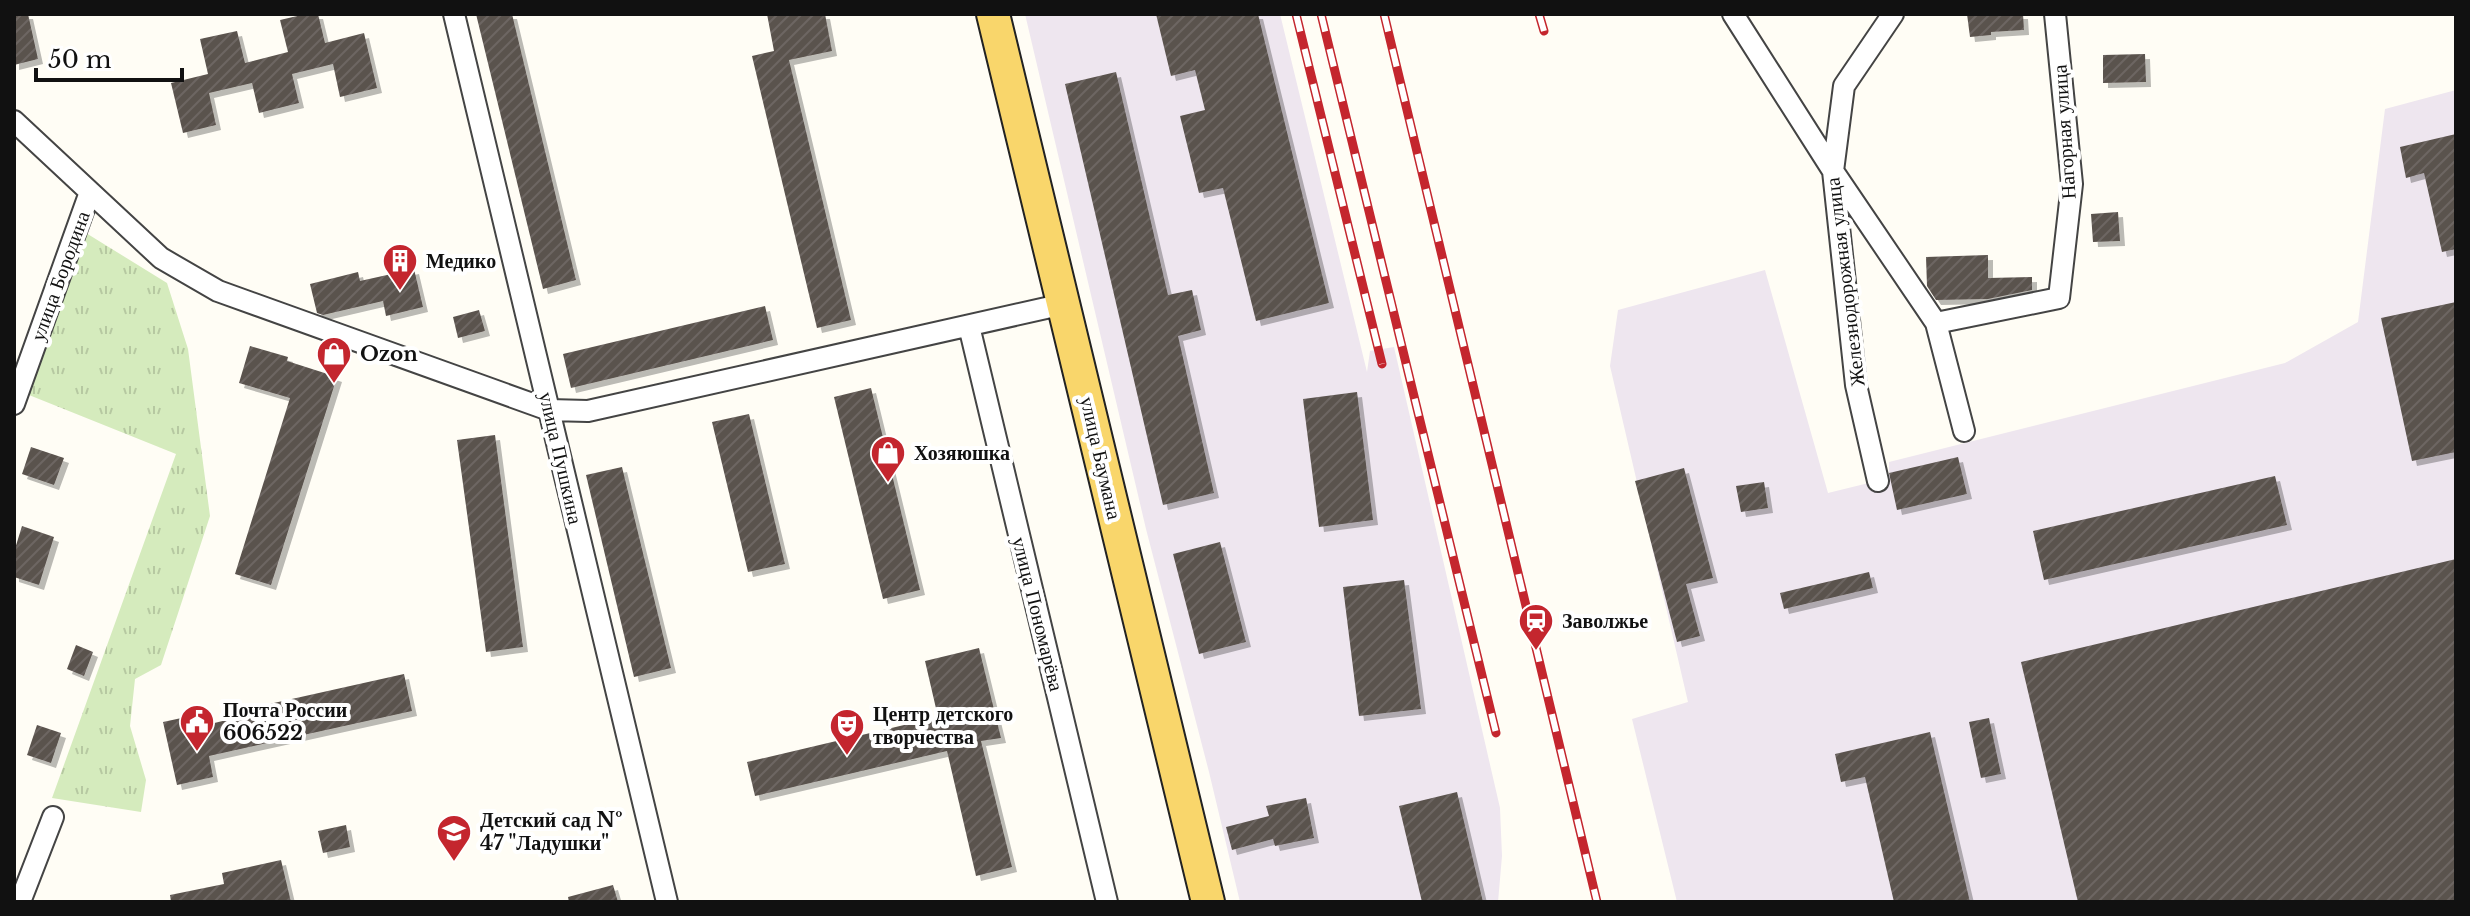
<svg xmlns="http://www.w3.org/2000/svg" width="2470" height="916" viewBox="0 0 2470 916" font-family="'Libre Baskerville',serif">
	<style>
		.industrial { fill: #eee6ef }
		.grass { fill: url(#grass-tufts) }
		.building { fill: url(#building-hatch); filter: url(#shadow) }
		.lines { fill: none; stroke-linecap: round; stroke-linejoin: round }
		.minor-casing { stroke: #444; stroke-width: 24 }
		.primary-casing { stroke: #222; stroke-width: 36 }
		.minor { stroke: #fff; stroke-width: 20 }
		.primary { stroke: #f9d66b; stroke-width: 32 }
		.rail-casing { stroke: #c4262e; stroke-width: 9 }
		.rail { stroke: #fff; stroke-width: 6; stroke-dasharray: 18; stroke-linecap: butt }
		.labels { text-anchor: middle; stroke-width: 8; stroke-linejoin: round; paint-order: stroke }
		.street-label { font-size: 20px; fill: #111; stroke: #fff }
		.poi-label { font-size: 20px; font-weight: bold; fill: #111; stroke: #fff; text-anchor: start }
	</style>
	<defs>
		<pattern id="grass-tufts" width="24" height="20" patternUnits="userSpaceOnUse" patternTransform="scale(2)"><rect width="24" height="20" fill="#d5ebbd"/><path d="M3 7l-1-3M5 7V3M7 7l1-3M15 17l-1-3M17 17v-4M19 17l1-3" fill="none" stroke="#b6c8a1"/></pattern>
		<pattern id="building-hatch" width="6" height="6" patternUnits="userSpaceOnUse" patternTransform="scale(2)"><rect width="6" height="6" fill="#5a524d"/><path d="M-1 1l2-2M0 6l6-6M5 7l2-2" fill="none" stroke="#6d6662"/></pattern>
		<filter id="shadow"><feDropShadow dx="5" dy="5" stdDeviation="0" flood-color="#0004"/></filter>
	</defs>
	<rect width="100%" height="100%" fill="#fffdf5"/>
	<path class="industrial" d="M1025,14H1280L1367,372L1370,351L1394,347L1500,808L1502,856L1498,902H1240L1209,772L1146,529Z
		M2456,90V902H1677L1632,719L1688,702L1610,366L1618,310L1765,270L1828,493L1889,478V462L2285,363L2358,322L2385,109Z"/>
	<path class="grass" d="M86,233L167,283L188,349L210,516L161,665L135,679L130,726L146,780L141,812L52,798L176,454L29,395Z"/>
	<path class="building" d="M14,14H28L38,59L14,65Z
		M306,14H318L325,43L364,33L377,88L340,97L333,64L292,74L299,103L259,113L252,83L209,93L216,125L183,133L171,83L208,74L200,39L237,31L245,63L288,52L280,20Z
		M476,14H512L576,280L543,289Z
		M767,14H825L832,51L789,60L851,320L817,328L752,56L774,51Z
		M1156,14H1258L1329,303L1256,321L1223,188L1199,193L1180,116L1205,110L1195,70L1171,76Z
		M1967,14H2023L2024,30L1991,32V35L1970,37Z
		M2145,54L2146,82L2103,83V55Z
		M1116,72L1168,295L1192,290L1201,330L1178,336L1214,493L1163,505L1065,84Z
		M2456,134V249L2442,252L2424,173L2406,178L2400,147Z
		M2118,212L2120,241L2093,242L2091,214Z
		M1988,255V278L2032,277V290L1988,299L1936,300L1927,286L1926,257Z
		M414,269L423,307L386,316L383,301L323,315L317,313L310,284L358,272L360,281Z
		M2456,302V452L2412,461L2381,318Z
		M765,306L773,340L571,388L563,354Z
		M479,310L485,331L458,338L453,317Z
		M250,346L288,357L287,361L337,377L271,585L235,574L290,398L239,383Z
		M871,388L920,590L883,599L834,397Z
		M1357,392L1373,520L1319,527L1303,399Z
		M749,414L785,564L748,572L712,422Z
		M495,435L523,647L486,652L457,440Z
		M31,447L64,458L54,485L22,474Z
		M1958,457L1967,494L1897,510L1889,473Z
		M622,467L671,668L634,677L586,475Z
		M1684,468L1713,578L1686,584L1700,636L1677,642L1635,481Z
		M2275,476L2287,525L2044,580L2033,531Z
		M1764,482L1768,508L1741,512L1736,486Z
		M22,526L54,537L39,585L14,577V552Z
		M1220,542L1246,642L1199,654L1173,554Z
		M2456,559V902H2078L2021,662Z
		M1869,572L1873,588L1784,609L1780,593Z
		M1404,580L1421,709L1359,716L1343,587Z
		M76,645L93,652L84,676L67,669Z
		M979,648L1001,738L981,741L1012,867L976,876L947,751L755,796L747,762L938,717L925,661Z
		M404,674L412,711L209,756L213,777L177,785L163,722L200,714L202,726L235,718L234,712Z
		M1989,718L2001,774L1981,778L1969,722Z
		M37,725L61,733L51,763L27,755Z
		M1930,732L1970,902H1894L1865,777L1841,782L1835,754Z
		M1457,792L1483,902H1422L1399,806Z
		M1306,798L1314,838L1275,846L1273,839L1232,850L1226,827L1269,816L1266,806Z
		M346,825L350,847L323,853L318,831Z
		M281,860L291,902H171L170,895L224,884L222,873Z
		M613,885L618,902H569L568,897Z"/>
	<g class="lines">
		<defs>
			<path id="minor" d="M454,14L667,902
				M1733,14L1833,171L1856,385L1878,481
				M1893,14L1844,86L1833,171L1936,323L1964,431
				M14,121L161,258L218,291L549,410L588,411L1064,304
				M1936,323L2059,298L2072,184L2055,14
				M969,326L1107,902
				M14,404L90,192
				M20,902L53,817"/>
			<path id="primary" d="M993,14L1208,902"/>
		</defs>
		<use href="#minor" class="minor-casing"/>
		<use href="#primary" class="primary-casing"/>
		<use href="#minor" class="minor"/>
		<use href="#primary" class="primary"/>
		<defs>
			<path id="rail" d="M1296,14L1382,364
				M1321,14L1496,733
				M1384,14L1597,902
				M1539,14L1544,31"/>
		</defs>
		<use href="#rail" class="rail-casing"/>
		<use href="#rail" class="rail"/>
	</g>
	<defs>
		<symbol id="building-pin" viewBox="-11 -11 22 30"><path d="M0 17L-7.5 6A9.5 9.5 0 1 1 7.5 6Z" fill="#c4262e" stroke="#fff"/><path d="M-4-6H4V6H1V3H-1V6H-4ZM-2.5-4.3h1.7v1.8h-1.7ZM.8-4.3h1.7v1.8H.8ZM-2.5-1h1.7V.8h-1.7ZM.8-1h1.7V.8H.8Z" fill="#fff"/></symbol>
		<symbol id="shop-pin" viewBox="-11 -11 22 30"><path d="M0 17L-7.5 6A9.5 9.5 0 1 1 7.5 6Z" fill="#c4262e" stroke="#fff"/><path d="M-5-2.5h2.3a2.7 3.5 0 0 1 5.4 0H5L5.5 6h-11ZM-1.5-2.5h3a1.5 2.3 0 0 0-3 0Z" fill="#fff"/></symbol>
		<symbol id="station-pin" viewBox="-11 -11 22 30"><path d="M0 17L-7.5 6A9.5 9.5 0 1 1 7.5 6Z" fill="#c4262e" stroke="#fff"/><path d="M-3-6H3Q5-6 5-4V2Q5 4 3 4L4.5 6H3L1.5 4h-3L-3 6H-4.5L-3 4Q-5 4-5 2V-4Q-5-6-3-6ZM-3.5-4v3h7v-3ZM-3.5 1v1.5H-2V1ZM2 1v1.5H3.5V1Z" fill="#fff"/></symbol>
		<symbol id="civic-pin" viewBox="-11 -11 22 30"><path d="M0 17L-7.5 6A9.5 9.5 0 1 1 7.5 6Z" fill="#c4262e" stroke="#fff"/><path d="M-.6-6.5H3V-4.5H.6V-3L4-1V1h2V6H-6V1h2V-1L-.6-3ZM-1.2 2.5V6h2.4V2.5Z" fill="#fff"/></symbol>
		<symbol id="theatre-pin" viewBox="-11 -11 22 30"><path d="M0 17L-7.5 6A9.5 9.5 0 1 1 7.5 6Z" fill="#c4262e" stroke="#fff"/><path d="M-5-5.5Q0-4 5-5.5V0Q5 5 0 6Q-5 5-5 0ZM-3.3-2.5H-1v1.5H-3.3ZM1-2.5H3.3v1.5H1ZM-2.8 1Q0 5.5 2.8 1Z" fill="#fff"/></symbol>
		<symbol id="school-pin" viewBox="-11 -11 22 30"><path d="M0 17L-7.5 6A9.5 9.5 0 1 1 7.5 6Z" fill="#c4262e" stroke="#fff"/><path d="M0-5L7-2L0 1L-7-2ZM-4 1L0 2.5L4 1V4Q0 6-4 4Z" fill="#fff"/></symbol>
	</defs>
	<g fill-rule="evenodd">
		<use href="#building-pin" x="380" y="241" width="40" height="54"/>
		<use href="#shop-pin" x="314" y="334" width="40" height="54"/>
		<use href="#shop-pin" x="868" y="433" width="40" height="54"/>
		<use href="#station-pin" x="1516" y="601" width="40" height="54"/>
		<use href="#civic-pin" x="177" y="702" width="40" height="54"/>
		<use href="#theatre-pin" x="827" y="706" width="40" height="54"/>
		<use href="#school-pin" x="434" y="812" width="40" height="54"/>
	</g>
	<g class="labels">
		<g class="street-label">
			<text transform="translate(2064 132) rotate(-94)" y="7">Нагорная улица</text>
			<text transform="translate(60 276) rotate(-70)" y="7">улица Бородина</text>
			<text transform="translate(1845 282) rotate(-97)" y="7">Железнодорожная улица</text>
			<text transform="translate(561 458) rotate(77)" y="7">улица Пушкина</text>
			<text transform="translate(1101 458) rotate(77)" y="7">улица Баумана</text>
			<text transform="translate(1038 614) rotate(76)" y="7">улица Пономарёва</text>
		</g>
		<g class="poi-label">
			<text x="426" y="268">Медико</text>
			<text x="360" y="361">Ozon</text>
			<text x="914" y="460">Хозяюшка</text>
			<text x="1562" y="628">Заволжье</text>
			<text x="223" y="717">Почта России<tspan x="223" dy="23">606522</tspan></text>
			<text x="873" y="721">Центр детского<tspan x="873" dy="23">творчества</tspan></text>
			<text x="480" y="827">Детский сад №<tspan x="480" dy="23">47 "Ладушки"</tspan></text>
		</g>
	</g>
	<rect width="2470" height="916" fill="none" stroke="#111111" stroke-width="32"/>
	<path d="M36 68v12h146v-12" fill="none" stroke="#111111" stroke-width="4"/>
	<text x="48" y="68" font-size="24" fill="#111111" stroke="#ffffff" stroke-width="6" paint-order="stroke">50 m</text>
</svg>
